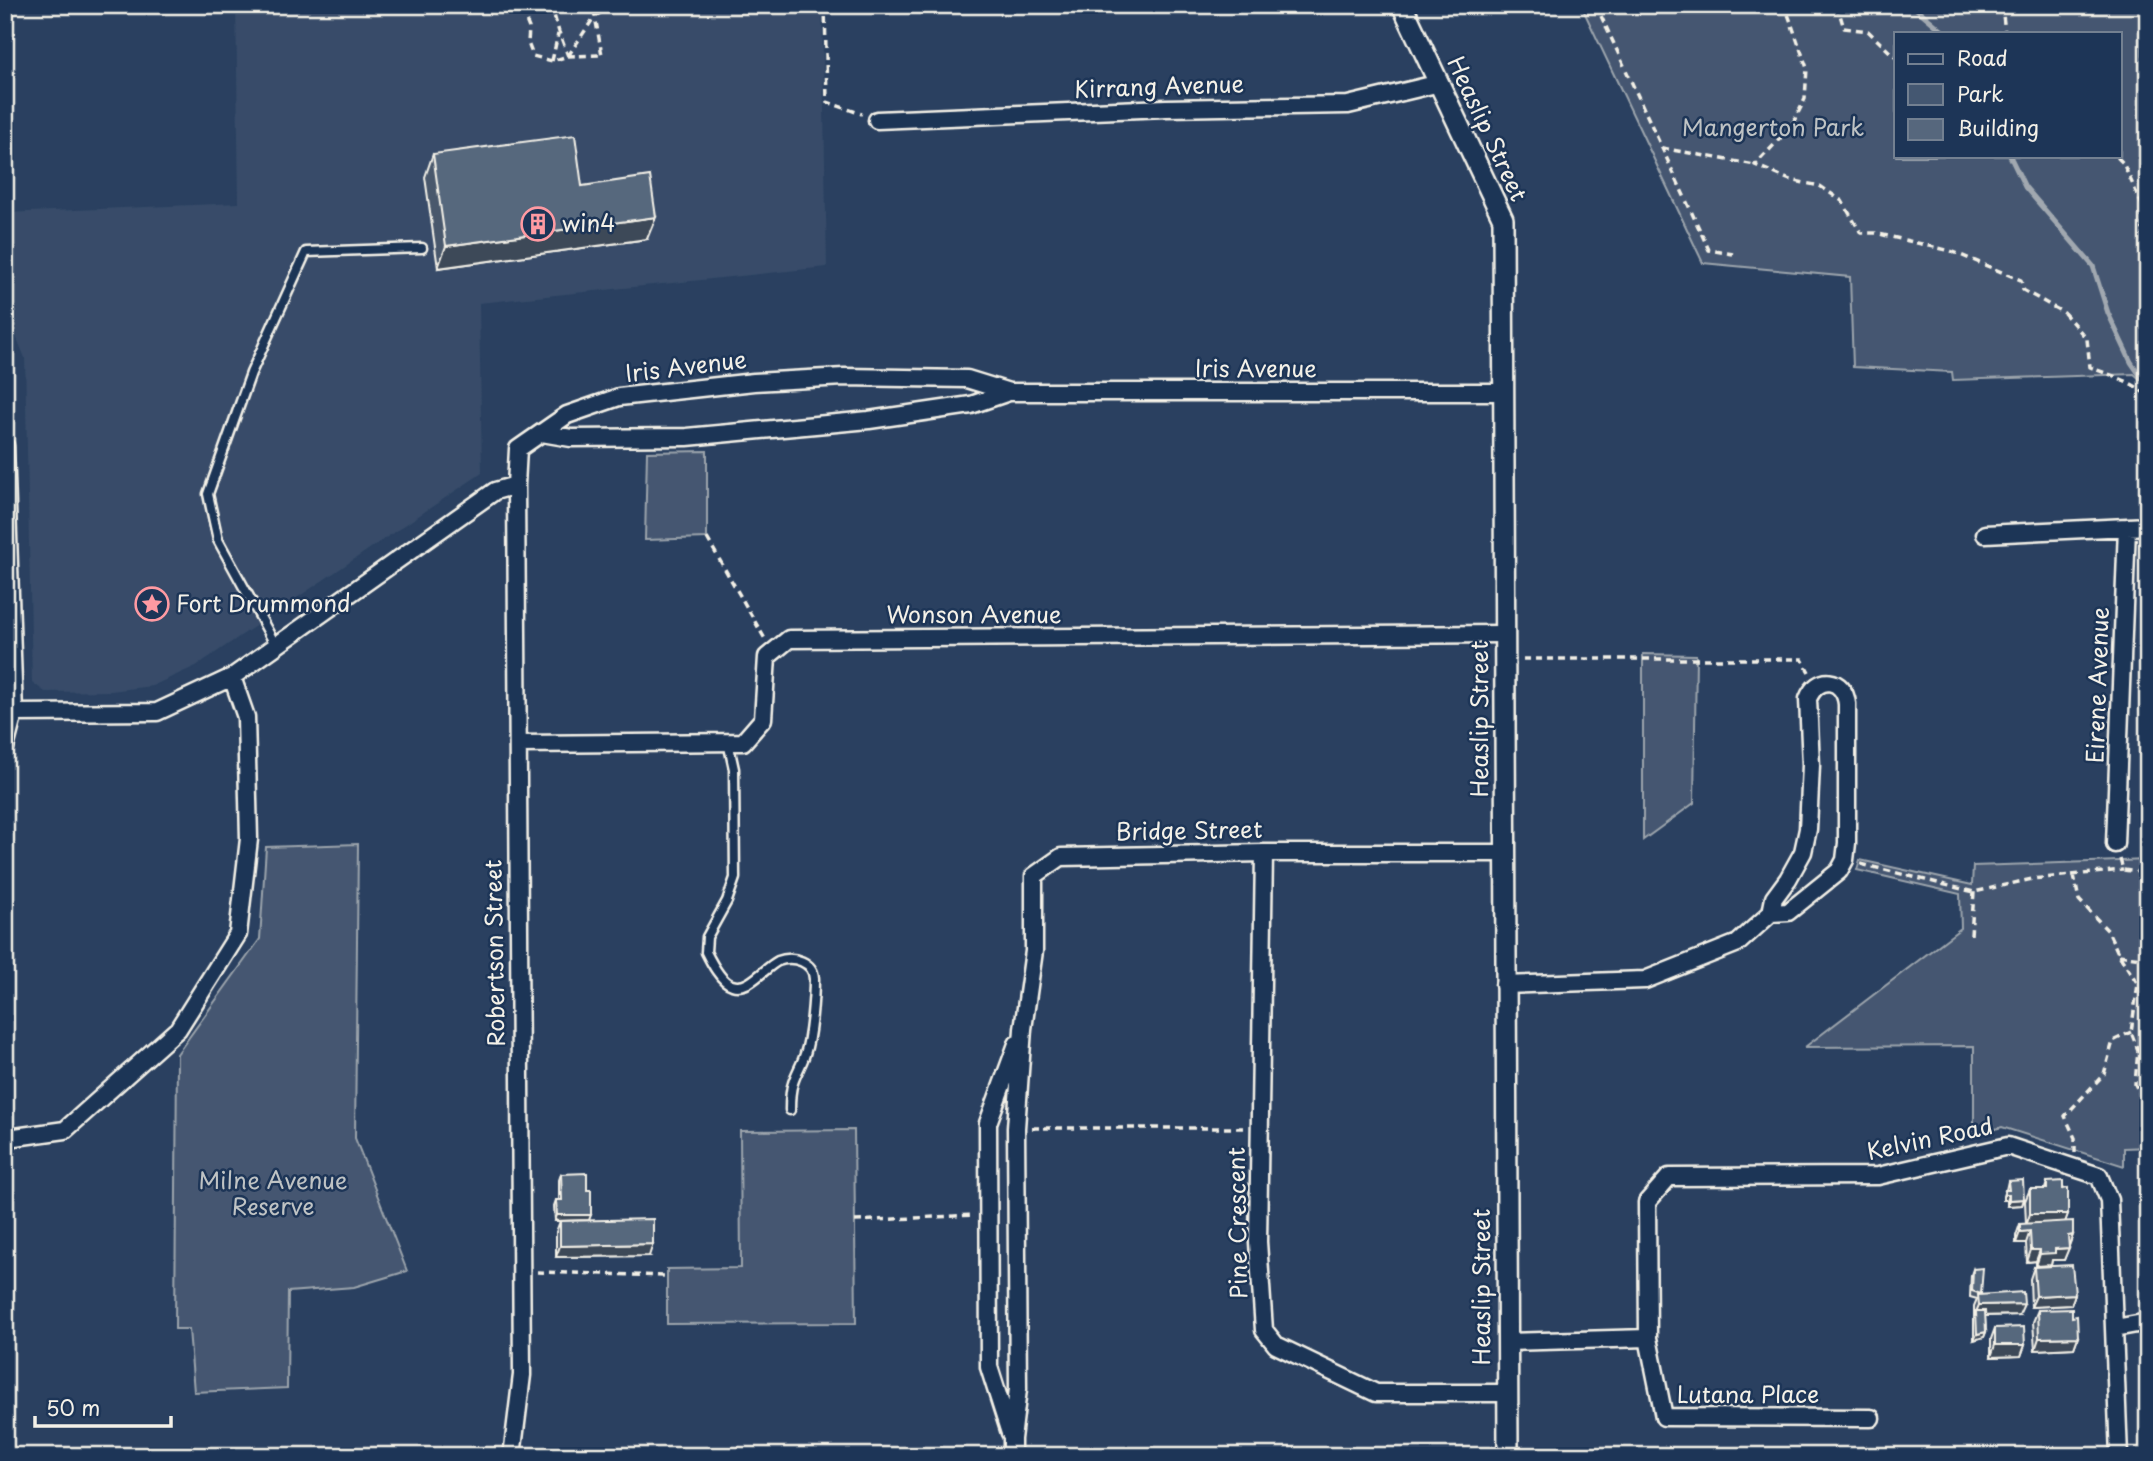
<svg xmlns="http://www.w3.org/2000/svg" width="2153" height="1461" viewBox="0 0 2153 1461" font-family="'Playpen Sans',sans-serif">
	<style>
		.built { fill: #374c69 }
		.green { fill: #445771; stroke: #9ca4ac; stroke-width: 2; fill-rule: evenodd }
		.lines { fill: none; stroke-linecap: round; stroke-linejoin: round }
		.stream { stroke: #a1a8b0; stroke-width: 5 }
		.service-casing { stroke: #f4f1e8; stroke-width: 13 }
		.minor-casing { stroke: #f4f1e8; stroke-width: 21 }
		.tertiary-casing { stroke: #f4f1e8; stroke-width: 24 }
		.path { stroke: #f4f1e8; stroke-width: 3.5; stroke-dasharray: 7 5; stroke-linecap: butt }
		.service { stroke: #1d3557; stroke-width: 8 }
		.minor { stroke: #1d3557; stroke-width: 16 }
		.tertiary { stroke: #1d3557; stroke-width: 19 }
		.wall { fill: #4a596c; stroke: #f4f1e8; stroke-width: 2 }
		.shaded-wall { fill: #3c4858; stroke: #f4f1e8; stroke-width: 2 }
		.building { fill: #56677d; stroke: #f4f1e8; stroke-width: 2 }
		.labels { text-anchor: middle; stroke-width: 5; stroke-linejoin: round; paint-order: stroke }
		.street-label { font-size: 23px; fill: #f4f1e8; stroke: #1d3557 }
		.park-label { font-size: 23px; fill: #bfc3c4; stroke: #1d3557 }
		.poi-label { font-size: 23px; fill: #f4f1e8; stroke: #1d3557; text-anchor: start }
	</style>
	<rect width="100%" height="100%" fill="#2a4060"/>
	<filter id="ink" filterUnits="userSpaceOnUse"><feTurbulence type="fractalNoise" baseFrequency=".0143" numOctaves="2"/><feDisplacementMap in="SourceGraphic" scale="14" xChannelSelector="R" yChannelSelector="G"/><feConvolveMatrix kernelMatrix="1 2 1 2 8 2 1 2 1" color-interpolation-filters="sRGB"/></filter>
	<g filter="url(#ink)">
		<path class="built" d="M236,5H822L827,267L479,303L482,473L196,666L152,686L111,691L45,692L32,682L25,358L5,309V213L239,203Z"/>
		<path class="green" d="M1581,5H2141L2148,210V386L2134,374L1953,380L1952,372L1853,367L1850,277L1703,263ZM1896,33H2120V156H1896Z
			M707,451V538L645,540L647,452Z
			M1643,654L1696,655L1694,803L1643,840Z
			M358,844L355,1138L407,1271L354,1287L288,1292L287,1388L194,1392L189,1329H175L177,1054L260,939L266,847Z
			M1860,860L1972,885L1973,866L2148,860V1147L2124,1148V1166L2002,1127L1974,1135V1046L1805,1047L1961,928L1960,894L1857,870Z
			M854,1130L856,1323L667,1324V1269L741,1268L740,1131Z"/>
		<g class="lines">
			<path class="stream" d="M1912,5L1945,33
				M2010,156L2025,187L2093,266L2108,313L2131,362L2144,381L2148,383"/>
			<defs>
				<path id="service" d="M276,646L218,540L208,494L251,373L306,252L422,248
					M728,742L734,769L735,878L727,901L707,937L706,952C711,962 721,982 732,985C749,991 764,968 778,961C793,955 814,962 814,979C814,997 811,1037 805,1054C802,1064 796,1073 793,1083C790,1091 790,1101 790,1110"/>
				<path id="minor" d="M877,120L1166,108L1348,105L1440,83
					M542,433L571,438L687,437L869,420L971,405L1009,392
					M5,446L14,713L5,748
					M1985,534L2148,526
					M14,713L157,712L232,677L495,491L516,485
					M519,744L743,742L763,719L767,657L789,639L1504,634
					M2115,844L2127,527
					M1264,853L1258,1242L1264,1330L1276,1345L1376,1393H1507
					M1504,985L1645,980L1738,943L1771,913L1774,898L1788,879L1803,852L1808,829L1811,765L1808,699C1817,675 1844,677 1847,704V843L1845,860L1839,871L1788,912L1771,913
					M5,1136L8,1138L65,1130L178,1029L238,934L249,839L246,717L232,677
					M2115,1328L2148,1322
					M1648,1338L1664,1417L1871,1418
					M1507,1342L1648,1338L1647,1202L1669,1177L1878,1176L2008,1146L2099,1176L2109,1200L2119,1456
					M1010,1433L989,1367L988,1123L1017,1044
					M512,1456L522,1375L516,485L518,449L567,415L619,397L754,382L844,377L967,379L1009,392H1503
					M1012,1456V1439L1018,1389L1016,1128L1023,1029L1034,951V876L1061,857L1264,853H1505"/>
				<path id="tertiary" d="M1402,5L1503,219L1508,1456"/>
			</defs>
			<use href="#service" class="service-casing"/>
			<use href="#minor" class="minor-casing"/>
			<use href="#tertiary" class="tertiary-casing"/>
			<path class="path" d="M500,5L521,8L529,28L528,43L533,56L552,61L568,56L602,55L593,5
				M551,5L559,32L568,56
				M825,5L827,102L862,114
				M1596,5L1709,250L1733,254
				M1781,5L1788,14L1807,68L1805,99L1791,127L1755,165L1790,180L1820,186L1842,201L1861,233H1875L1951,251L2021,280L2023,290L2064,313L2087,339L2090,367C2108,375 2129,379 2144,393L2148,380L2142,205L2123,163L2116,156
				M1837,5L1844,28L1868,31L1896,58
				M2002,5L2005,33
				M568,56L595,16L614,5
				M552,61L558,34
				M1662,148L1755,165
				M707,538L765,639
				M1523,659H1802L1809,672
				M2120,859L2123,870L2148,873
				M1861,864L1974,892L2032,879L2123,870
				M2074,875L2079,900L2108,931L2119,955L2138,984L2131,1032L2138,1050L2135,1084L2148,1110
				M1971,935L1974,892
				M2119,955L2148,959
				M1032,1128H1245
				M2075,1153V1138L2065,1116L2104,1074L2113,1041L2131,1032
				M855,1221L974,1215
				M537,1272L667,1276"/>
			<use href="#service" class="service"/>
			<use href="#minor" class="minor"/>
			<use href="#tertiary" class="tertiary"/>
		</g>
		<path class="wall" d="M433,154L582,186L647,239L438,268L425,177Z
			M561,1174L589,1220L649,1256L556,1257V1232L560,1221H555L554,1206L556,1200H559V1180Z
			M2008,1181L2024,1199L2022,1205L2007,1206V1200H2003V1196L2005,1190H2006Z
			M2047,1182L2063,1189L2068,1214L2065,1221L2073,1235L2064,1260H2052L2051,1265L2036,1266V1261L2027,1262L2026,1243H2016V1236L2020,1224H2026L2025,1201L2030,1189H2045Z
			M2034,1267L2075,1294L2071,1305L2031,1307L2030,1279Z
			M1973,1269L1981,1295L2019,1315L1985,1316L1986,1332L1984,1337L1974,1340V1306L1977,1299L1970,1297L1971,1275Z
			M2038,1310L2072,1317L2078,1337L2074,1348L2035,1350L2033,1322Z
			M1995,1328L2025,1345L2021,1356L1991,1357V1339Z
			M2147,1354L2148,1393H2141V1372Z"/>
		<path class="shaded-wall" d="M656,217L647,239L438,268L446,246Z
			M2005,1194H2009L2007,1200H2003Z
			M2024,1199L2022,1205L2007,1206L2009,1200Z
			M2030,1214H2068L2064,1225L2026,1226Z
			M557,1215H591L589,1220L555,1221Z
			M2030,1231L2026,1243H2016L2020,1232Z
			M2073,1235L2068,1247V1236Z
			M653,1244L649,1256L556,1257L560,1246Z
			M2069,1248L2064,1260H2052L2051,1265L2036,1266L2040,1254L2055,1249Z
			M2031,1250H2040L2036,1261L2027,1262Z
			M2075,1294L2071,1305L2031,1307L2036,1296Z
			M2024,1304L2019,1315L1976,1316V1312L1979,1305Z
			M1986,1332L1984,1337L1974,1340L1977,1334Z
			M2078,1337L2074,1348L2035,1350L2039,1338Z
			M1995,1345H2025L2021,1356L1991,1357Z
			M2148,1375V1393H2141Z"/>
		<path class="building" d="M575,135L582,186L650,176L656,217L446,246L433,154Z
			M587,1173V1190H591V1215H557L556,1200H562L561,1174Z
			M2023,1180L2024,1199L2009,1200V1194H2005V1190H2009L2008,1181Z
			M2063,1181V1189L2068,1188V1214H2030V1189H2047V1182Z
			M653,1219V1244L560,1246V1221Z
			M2073,1221V1235L2068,1236L2069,1248L2055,1249V1253L2040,1254V1250H2031L2030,1231L2020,1232V1224Z
			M2072,1265L2075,1294L2036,1296L2034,1267Z
			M1983,1268L1981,1294L1972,1291L1973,1269Z
			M2023,1292L2024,1304L1979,1305L1978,1295Z
			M2072,1309V1317L2077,1316L2078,1337L2039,1338L2038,1310Z
			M1976,1311H1985L1986,1332L1977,1334Z
			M2024,1327L2025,1345H1995V1328Z"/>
	</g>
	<defs>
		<symbol id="building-ring" viewBox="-11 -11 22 22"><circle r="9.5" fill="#1d3557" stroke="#ff9aa2" stroke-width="1.5"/><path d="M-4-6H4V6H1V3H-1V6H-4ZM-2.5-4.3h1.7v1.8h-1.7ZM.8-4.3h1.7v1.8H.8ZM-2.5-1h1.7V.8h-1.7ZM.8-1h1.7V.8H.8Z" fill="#ff9aa2"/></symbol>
		<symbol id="sight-ring" viewBox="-11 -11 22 22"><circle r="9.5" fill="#1d3557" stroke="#ff9aa2" stroke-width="1.5"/><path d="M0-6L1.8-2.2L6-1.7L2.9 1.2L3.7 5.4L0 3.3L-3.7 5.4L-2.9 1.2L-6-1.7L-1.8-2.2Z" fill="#ff9aa2"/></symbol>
	</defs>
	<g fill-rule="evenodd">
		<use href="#building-ring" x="519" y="205" width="38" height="38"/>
		<use href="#sight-ring" x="133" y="585" width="38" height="38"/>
	</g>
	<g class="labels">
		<g class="street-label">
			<text transform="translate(1159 87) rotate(-2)" y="8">Kirrang Avenue</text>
			<text transform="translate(1487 129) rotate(65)" y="8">Heaslip Street</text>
			<text transform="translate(686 367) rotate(-7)" y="8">Iris Avenue</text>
			<text x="1256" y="377">Iris Avenue</text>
			<text x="974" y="623">Wonson Avenue</text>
			<text transform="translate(2098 685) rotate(-88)" y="8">Eirene Avenue</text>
			<text transform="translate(1480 719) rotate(-90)" y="8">Heaslip Street</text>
			<text transform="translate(1189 831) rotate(-1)" y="8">Bridge Street</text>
			<text transform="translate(495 953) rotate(-91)" y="8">Robertson Street</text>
			<text transform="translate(1930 1139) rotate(-12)" y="8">Kelvin Road</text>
			<text transform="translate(1238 1223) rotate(-91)" y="8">Pine Crescent</text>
			<text transform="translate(1482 1287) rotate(-90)" y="8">Heaslip Street</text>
			<text x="1748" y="1403">Lutana Place</text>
		</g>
		<g class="park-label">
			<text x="1773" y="136">Mangerton Park</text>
			<text x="273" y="1189">Milne Avenue<tspan x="273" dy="26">Reserve</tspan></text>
		</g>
		<g class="poi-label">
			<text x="562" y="232">win4</text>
			<text x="176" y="612">Fort Drummond</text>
		</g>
	</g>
	<rect width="2153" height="1461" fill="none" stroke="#1d3557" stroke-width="28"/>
	<rect x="14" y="14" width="2125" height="1433" fill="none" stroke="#f4f1e8" stroke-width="2.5" filter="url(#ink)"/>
	<rect x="1894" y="32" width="228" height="126" fill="#1d3557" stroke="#738091" stroke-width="2"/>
	<rect x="1908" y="54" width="35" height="10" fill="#1d3557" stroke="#738091" stroke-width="2"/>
	<text x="1957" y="66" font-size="21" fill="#f4f1e8">Road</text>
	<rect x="1908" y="84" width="35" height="21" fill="#445771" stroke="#738091" stroke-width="2"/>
	<text x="1957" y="102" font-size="21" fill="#f4f1e8">Park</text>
	<rect x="1908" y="119" width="35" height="21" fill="#56677d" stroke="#738091" stroke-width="2"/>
	<text x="1957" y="136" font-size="21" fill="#f4f1e8">Building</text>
	<path d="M35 1416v10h136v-10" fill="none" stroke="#f4f1e8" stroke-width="3.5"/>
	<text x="46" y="1416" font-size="21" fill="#f4f1e8" stroke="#1d3557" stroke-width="5" paint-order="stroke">50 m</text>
</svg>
